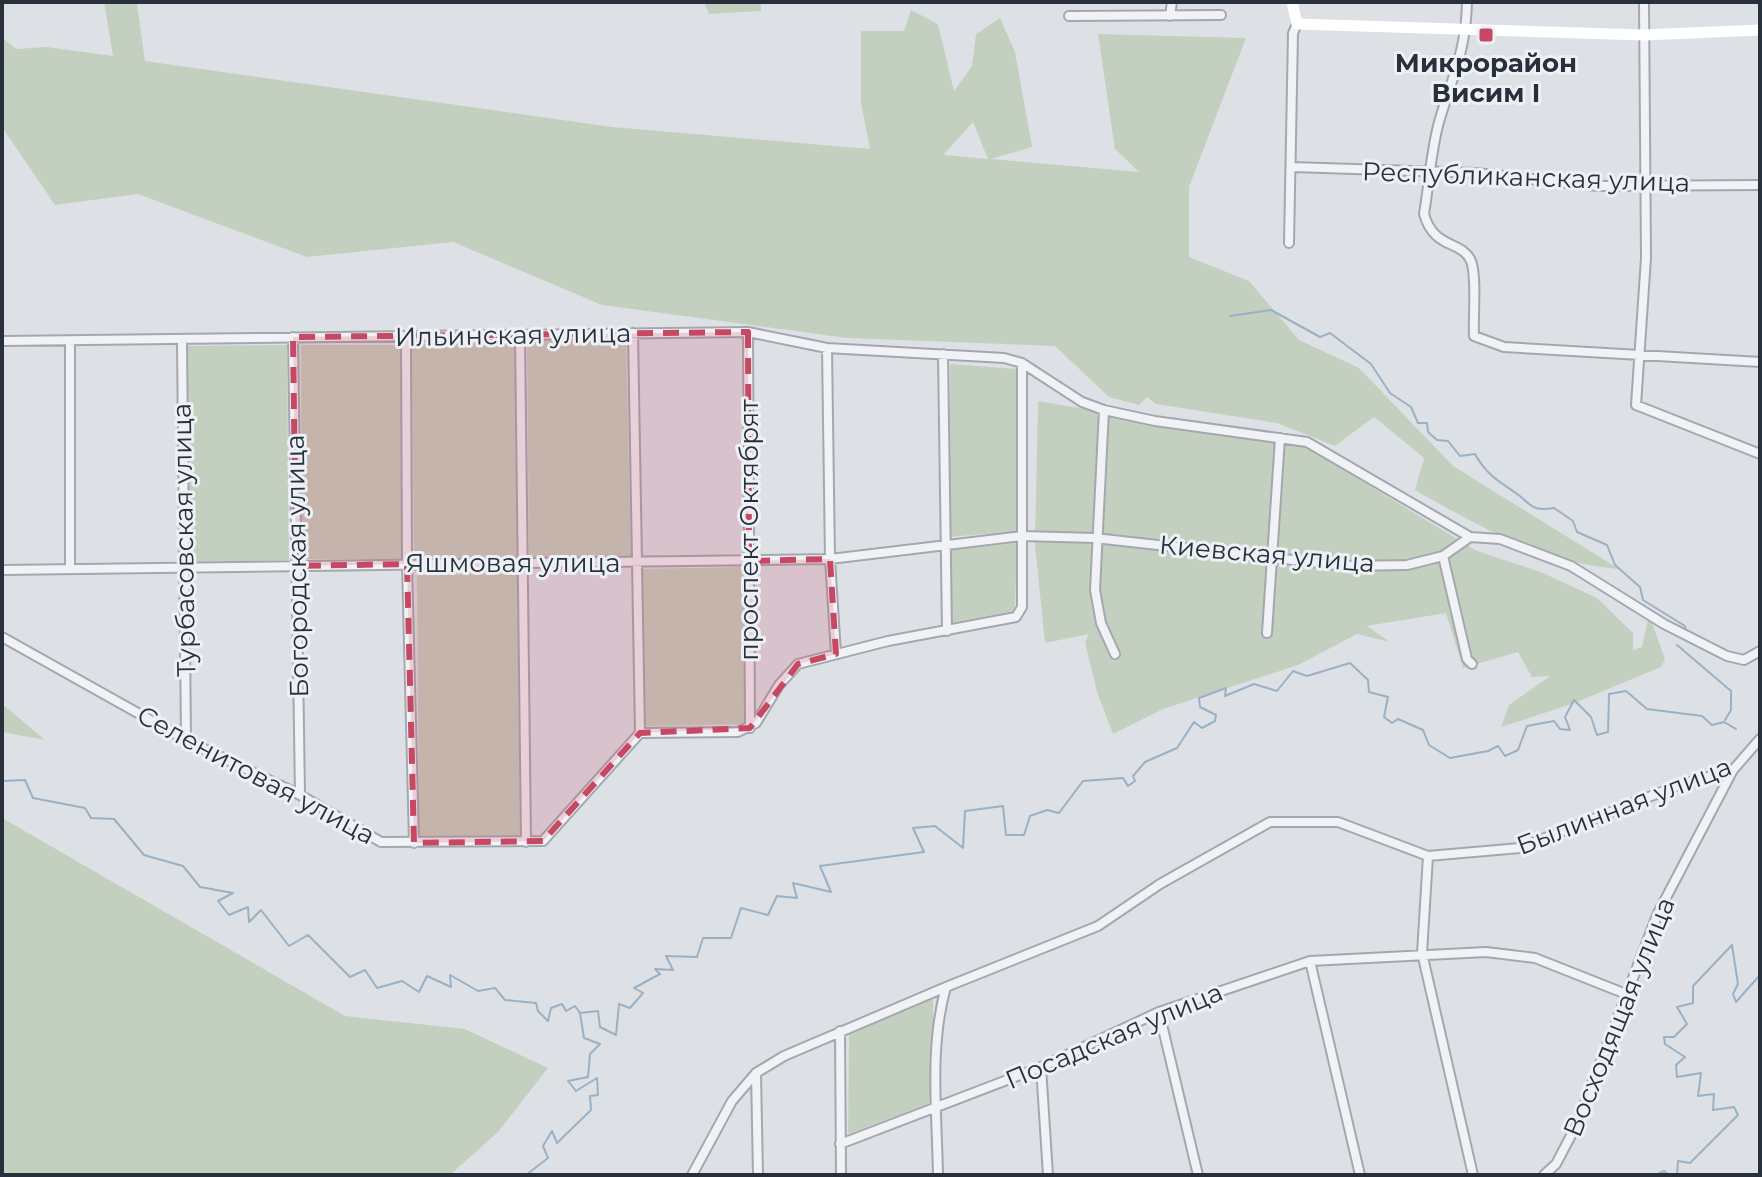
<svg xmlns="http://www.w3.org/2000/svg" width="1762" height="1177" viewBox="0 0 1762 1177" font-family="Montserrat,sans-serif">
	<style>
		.green { fill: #c4d0bf; fill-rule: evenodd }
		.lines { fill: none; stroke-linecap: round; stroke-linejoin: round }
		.stream { stroke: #9ab1c5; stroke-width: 2 }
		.street-casing { stroke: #a3a8b0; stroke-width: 12 }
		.street { stroke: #f0f2f5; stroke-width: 8 }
		.secondary { stroke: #fff; stroke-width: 11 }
		.marked { fill: #c64862; fill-opacity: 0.2; stroke: #c64862; stroke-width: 6; stroke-dasharray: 16 10; stroke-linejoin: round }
		.poi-dot { fill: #c64862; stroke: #edf0f4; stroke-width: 3 }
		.labels { text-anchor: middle; stroke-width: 6; stroke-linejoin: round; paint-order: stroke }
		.poi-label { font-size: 26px; font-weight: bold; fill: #28303c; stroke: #edf0f4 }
		.street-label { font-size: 26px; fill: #28303c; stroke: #edf0f4 }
	</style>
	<rect width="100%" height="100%" fill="#dde1e6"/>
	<path class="green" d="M104,2H147L137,4L145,61L612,127L870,149L861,103V31H904L911,10L938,24L954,91L972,66L976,34L1000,18L1015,52L1032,147L991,159L1139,172L1115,149L1098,34L1246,38L1189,187V257L1249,281L1299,340L1359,368L1453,466L1619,569C1546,564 1478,526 1415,490L1424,458L1374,417L1335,446L1277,423L1156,404L1147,397L1139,405L1109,397L1055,346L847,338L602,305L453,242L307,257L138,194L55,205L2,127V37L16,49L47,47L113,56ZM973,122L988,159L945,155L944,154Z
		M704,2H761V11L709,14Z
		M626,339L631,557H529L527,340Z
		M516,343L518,557L414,559L412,344Z
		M287,345L289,561L188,562L186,346Z
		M301,345H401L402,559H302Z
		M950,364L1017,369L1018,531L950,537Z
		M1038,401L1304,446L1477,551L1541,572L1597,598L1633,633V650L1642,647L1649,615L1665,659L1661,667L1572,704L1501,727L1509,705L1550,676L1532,677L1518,652L1463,668L1446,613L1367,626L1390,642L1357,634L1298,665L1163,709L1113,734L1097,692L1085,642L1089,634L1045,643L1035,545Z
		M1017,543L1015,611L950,623V550Z
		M742,567L745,724L645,726L642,569Z
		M517,574L520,835L419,836L417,575Z
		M2,704L45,740L2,732Z
		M2,818L345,1016L465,1029L548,1068L498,1132L450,1175H2Z
		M933,997V1102L848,1134L849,1035Z"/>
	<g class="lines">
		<path class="stream" d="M1230,316L1271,310L1320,337L1330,333L1371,364L1390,393L1411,407L1418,423H1427L1428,432L1437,440L1448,441L1460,456L1475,454C1486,474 1498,481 1516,493C1532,505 1532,512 1554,508L1573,521L1577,532L1607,545L1615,565L1640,587L1643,600L1685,626L1686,631
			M1677,645L1731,691V710L1725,720
			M2,781L25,780L33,798L85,808L91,818L114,819L144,855L183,866L200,887L233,893L218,901L229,915L248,907L249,922L261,910L289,946L308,935L350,977L365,970L377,988L402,981L419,992L427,976L451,987L450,975L478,991L495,988L505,1000L536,1003L538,1011L548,1021L551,1008L562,1004L566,1011L575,1006L580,1013
			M526,1175L548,1158L543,1146L552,1131L557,1143L591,1110L590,1096L598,1095L597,1078L576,1091L568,1081L588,1077L590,1054L600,1044L584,1038L580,1013L598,1011L600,1027L616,1035L619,1004L630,1008L643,993L634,988L660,974L655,969L673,970L666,956L697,957L703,938H731L741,908L768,915L777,896L797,898L793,883L831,892L820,866L924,852L913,828L935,826L963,848L965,811L1003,806L1006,835H1024L1030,816L1047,810L1059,813L1083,781L1123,778L1128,786L1135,781L1133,776L1145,762L1177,748L1194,722L1202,728L1215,721L1216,715L1200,707L1199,698L1226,688L1225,696L1254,684L1277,691L1293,671L1307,676L1350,663L1368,680L1369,692L1388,697L1384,717L1392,723L1398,719L1423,730L1429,745L1450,758L1488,751L1498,746L1505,756L1518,750L1527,726L1554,721L1560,729L1570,730L1565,717L1574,700L1591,717L1597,735L1608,732L1609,694L1626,691L1647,709L1702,716L1712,725L1724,722L1736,729
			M1656,1175L1664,1171L1669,1175
			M1677,1175L1678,1161L1690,1163L1738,1115L1734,1107L1713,1110L1714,1094L1698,1096L1701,1073L1677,1077L1676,1065L1685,1057L1665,1044L1664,1037H1674L1687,1024L1677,1007L1693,1003V986L1732,945L1738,984L1733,994L1736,1002L1760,975"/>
		<defs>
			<path id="street" d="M1467,2C1466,52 1452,77 1439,122C1431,151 1429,184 1424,214C1434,250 1462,240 1471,261C1477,276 1473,318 1474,336L1504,347L1760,362
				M1644,2L1646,258L1636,405L1760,454
				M1069,16L1221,15
				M1170,16L1172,2
				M1292,167L1476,173L1598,186L1760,185
				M1289,243L1293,33L1297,24
				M748,332L750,728
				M633,333L640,733
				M520,335L526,842
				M293,337L300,795
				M406,338L407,564L414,843
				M2,341L748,332L827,348L1004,358L1022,363L1082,402L1104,410L1155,421L1307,442L1470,537
				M70,341V566
				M182,341L186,740
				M827,348L830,559L836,654
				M943,354L947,631
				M1104,410L1095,590L1101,623L1115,654
				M1443,556L1467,659L1472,664
				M2,570L830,559L1022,536L1095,538L1347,566L1407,565L1443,556L1470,537L1500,539L1571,566L1664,624L1727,656L1744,660L1760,651
				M1267,633L1280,438
				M2,637L186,740L300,795L381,842L543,841L640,733L738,732L756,723L779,685L798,664L888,641L1016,617L1022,607V363
				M1428,856L1422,953L1473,1175
				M1310,961L1360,1175
				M1159,1012L1198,1175
				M840,1031L841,1175
				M1041,1067L1048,1175
				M756,1073L758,1175
				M840,1144L1041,1067L1159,1012L1310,961L1486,952L1535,958L1626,994
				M692,1175L732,1101L756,1073L784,1056L946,987
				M938,1175C937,1113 929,1047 946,987L1098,926L1160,884L1270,822H1338L1428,856L1520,848L1679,785L1733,770L1760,739
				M1544,1175L1556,1164L1576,1126L1658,913L1733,770"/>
		</defs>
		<use href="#street" class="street-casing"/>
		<use href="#street" class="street"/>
		<path class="secondary" d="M1292,2L1297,24L1644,35L1760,30"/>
	</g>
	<path class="marked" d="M748,332L749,561L830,559L836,654L798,664L750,728L640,733L543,841L414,843L407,564L296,566L293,337Z"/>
	<rect class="poi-dot" x="1478" y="27" width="16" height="16" rx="4"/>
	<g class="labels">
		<g class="poi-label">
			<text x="1486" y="72">Микрорайон<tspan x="1486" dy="30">Висим I</tspan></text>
		</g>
		<g class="street-label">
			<text transform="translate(1526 177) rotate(2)" y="9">Республиканская улица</text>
			<text transform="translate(513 335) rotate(-1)" y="9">Ильинская улица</text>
			<text transform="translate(749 530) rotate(-90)" y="9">проспект Октябрят</text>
			<text transform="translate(184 540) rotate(-91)" y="9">Турбасовская улица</text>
			<text transform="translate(1267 554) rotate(5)" y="9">Киевская улица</text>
			<text x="513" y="572">Яшмовая улица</text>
			<text transform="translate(297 566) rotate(-91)" y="9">Богородская улица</text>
			<text transform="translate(256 775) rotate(28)" y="9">Селенитовая улица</text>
			<text transform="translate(1624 806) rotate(-21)" y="9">Былинная улица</text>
			<text transform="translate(1619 1017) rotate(-68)" y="9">Восходящая улица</text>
			<text transform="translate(1114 1036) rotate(-23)" y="9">Посадская улица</text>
		</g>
	</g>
	<rect width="1762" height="1177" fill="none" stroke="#28303c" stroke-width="8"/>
</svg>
